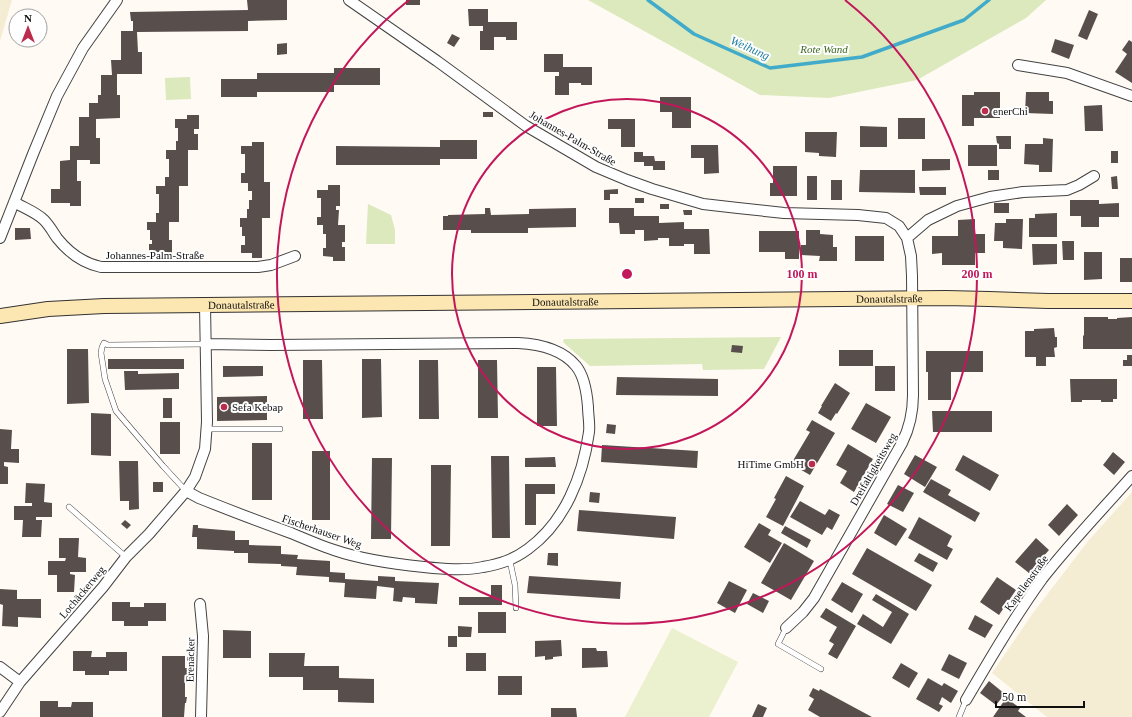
<svg xmlns="http://www.w3.org/2000/svg" width="1132" height="717" viewBox="0 0 1132 717" font-family="'Times New Roman',serif">
	<style>
		.farmland { fill: #f4ecd3 }
		.green { fill: #dbe9bd }
		.pitch { fill: #ebf0ce }
		.lines { fill: none; stroke-linecap: round; stroke-linejoin: round }
		.stream { stroke: #42abc9; stroke-width: 3.5 }
		.building { fill: #584f4c }
		.lane-casing { stroke: #434343; stroke-width: 6 }
		.street-casing { stroke: #434343; stroke-width: 12 }
		.secondary-casing { stroke: #323232; stroke-width: 16 }
		.lane { stroke: #fff; stroke-width: 5 }
		.street { stroke: #fff; stroke-width: 10 }
		.secondary { stroke: #fce6b1; stroke-width: 14 }
		.ring { fill: none; stroke: #c2185b; stroke-width: 2 }
		.poi-dot { fill: #bd2b4c; stroke: #fff; stroke-width: 1.5 }
		.labels { text-anchor: middle; stroke-width: 4; stroke-linejoin: round; paint-order: stroke }
		.park-label { font-size: 11px; font-style: italic; fill: #3c6721; stroke: #fff }
		.poi-label { font-size: 11px; fill: #101010; stroke: #fff; text-anchor: start }
		.street-label { font-size: 11px; fill: #101010; stroke: #fff }
		.water-label { font-size: 12px; font-style: italic; fill: #1c7d9f; stroke: #fff }
		.centre { fill: #c2185b; stroke: #fff; stroke-width: 2 }
		.ring-label { font-size: 12px; text-anchor: middle; font-weight: bold; fill: #c2185b; stroke: #fff; stroke-width: 4; stroke-linejoin: round; paint-order: stroke }
	</style>
	<rect width="100%" height="100%" fill="#fffaf3"/>
	<path class="farmland" d="M0,0H12L0,41Z
		M1132,492V717H1047L992,673L1033,613L1089,540Z"/>
	<path class="green" d="M588,0H1046L1026,18L917,80L829,98L760,95Z
		M190,77L191,99L166,100L165,78Z
		M368,204L391,215L395,230V244H366Z
		M781,337L764,369L703,370L702,364L590,366L563,342L564,339Z"/>
	<path class="pitch" d="M672,628L738,662L709,717H625Z"/>
	<g class="lines">
		<path class="stream" d="M648,0L694,34L770,68L862,57L964,20L989,0"/>
	</g>
	<path class="building" d="M247,0H287V20L248,21V31L137,32L138,52H142V74H117V95H120V118L96,119V138H100V164H90V160H77V181H81V206H70V203H51V189H60V161L70,160V146H79V117H89V103H98V95H101V75H112L111,60H121V31H133V21H131L130,12L248,10Z
		M406,0H420V5H406Z
		M468,9H488V22H517V40H506V37H494V50H480V31H483V26H469Z
		M1089,10L1098,14L1087,40L1078,36Z
		M452,34L460,38L454,47L447,43Z
		M1055,39L1074,45L1069,59L1051,52Z
		M1129,40L1132,42V83L1115,72L1127,54L1122,50Z
		M287,43V54L277,55V44Z
		M544,54H563V67H592V85H581V83H569V95H555V76H559V72H544Z
		M334,68H380V85H334V92H257V97H221V79H257V73H334Z
		M974,92H1000V118H974V126H962V95H974Z
		M1026,92H1049V101H1053V114L1025,113Z
		M660,97H691V128H672V112H660Z
		M1102,105L1103,131H1085L1084,106Z
		M483,112H493V117H483Z
		M187,115H199V129H194V134H198V150H188V186H179V222H169V240H172V258H158V253H149V244H152V240H150V230H147V222H156V213H159V194H156V186H165V177H169V159H166V150H176V141H178V128H175V119H187Z
		M898,118H925V139H898Z
		M608,119H635V147H621V129H608Z
		M860,126L887,127V147H860Z
		M805,132H837L836,157L819,156V153L805,152Z
		M996,136H1011V149H999V144L997,143Z
		M1043,138L1053,139L1052,172H1039V165L1024,164L1025,144H1043Z
		M440,140H477V159H440V165H336V146L440,147Z
		M252,142H264V182H270V218H262V258H252V253H241V245H245V236H242V227H240V218H247V209H249V200H252V191H248V183H241V173H245V154H241V146H252Z
		M691,145H718L719,173L704,174V158H691Z
		M968,145H997V166H968Z
		M1111,151H1118V163H1111Z
		M634,152H643V156H654L655,161H665V170H653V166H644V162H634Z
		M922,159H950V170L922,171Z
		M773,166H797V196H770V183H773Z
		M860,170H915V193L859,192Z
		M988,170H999V180H988Z
		M807,176H817V200H807Z
		M1117,176L1118,189H1112L1111,177Z
		M831,180H842V200H831Z
		M328,185H340V206H336V210H339L338,225H345V242H342V247H345V261H333V257L323,256V248H326V234H323V225H317V217H321V198H317V190H328Z
		M919,187H946V195H920Z
		M618,189V194H610V200H604V190Z
		M635,198H644V203H635Z
		M1070,200H1099V204L1119,203V217H1099V227H1081V216H1070Z
		M994,203H1009V213H994Z
		M660,204H669V209H660Z
		M485,208H490L491,215L529,214V209L576,208V227L528,228V233H471V230H443V216H448V215L485,214Z
		M609,208H634V216H659V223L684,222V229H709L710,254H694V244H684V246H669V238H658V240L644,241V230H635V234H620L619,223H609Z
		M683,210H692V215H684Z
		M1057,213V237H1029V218H1035V214Z
		M975,219V234H985V253H975V265H942V253L932,254V236H958V220Z
		M1006,219H1023L1022,249L1003,248V241H994L995,223H1006Z
		M15,228H30L31,239L15,240Z
		M806,230H820V234L833,235V247H837V261H819L820,256L801,255V245H806Z
		M759,231H799V259H785V252H759Z
		M855,236H884V261H855Z
		M1062,241H1074V260H1063Z
		M1032,244H1057V264L1033,265Z
		M1084,252H1102V279L1084,280Z
		M1120,258H1132V282H1120Z
		M1084,317H1108V319H1117V318L1132,317V349H1083V336L1084,335Z
		M1054,328L1055,337H1057V347L1054,348L1055,357H1046V366H1036V357H1025V331H1034V329Z
		M732,345L743,346L742,353L731,352Z
		M67,349H88L89,403L67,404Z
		M839,350H873V366H839Z
		M926,351H983V372H951V400H928V372H926Z
		M1127,355H1132V366H1123V360H1127Z
		M108,359H184V369H108Z
		M362,359H381L382,417L362,418Z
		M303,360H322L323,419H303Z
		M419,360H438L439,419H419Z
		M478,360H497L498,418H478Z
		M223,366H263V376L223,377Z
		M875,366H895V391H875Z
		M537,367H556L557,426H537Z
		M124,371H138V374L179,373V389L125,390Z
		M617,377L718,379V396L616,395Z
		M1070,379H1117V399H1113V402H1101V400H1082V402H1071Z
		M835,383L850,393L837,414L836,413L831,421L818,413L822,406H821Z
		M267,396V420L217,421V397Z
		M163,398H172V418H163Z
		M866,403L891,417L876,443L851,429Z
		M932,411H992V432H933Z
		M91,413L111,414V456L91,455Z
		M812,420L835,433L810,475L791,464L810,432L806,430Z
		M160,422H180V454H160Z
		M607,424L616,425L615,434L606,433Z
		M0,429L12,430L11,449H19V463L4,462V466L8,467V484H0Z
		M252,443H272V500H252Z
		M848,444L873,459L854,492L840,483L847,471L836,465Z
		M602,445L698,451L697,468L601,462Z
		M312,451H330V520H312Z
		M1113,452L1125,462L1114,475L1103,465Z
		M915,455L937,467L925,487L904,474Z
		M963,455L999,475L990,491L955,470Z
		M491,456H509L510,538H492Z
		M555,457L556,467H525V458Z
		M372,458H392L391,539H371Z
		M119,461H138L139,509L129,510V501H120Z
		M431,465H451L450,546H431Z
		M786,476L804,486L783,526L766,517L776,499L774,498Z
		M931,479L951,490L948,495L980,513L975,522L923,492Z
		M153,482H163V492H153Z
		M26,483L45,484L44,502L52,503V517H36V520H42L41,537H22L23,520H14V506H32V503H25Z
		M525,484H555V494H536V525H525Z
		M898,485L914,493L903,512L887,504Z
		M590,492L600,493L599,503L589,502Z
		M800,501L825,515L829,509L840,515L832,530L827,527L822,535L790,517Z
		M1067,504L1078,515L1059,536L1048,525Z
		M579,510L676,517L674,539L577,531Z
		M884,515L907,529L896,546L874,533Z
		M919,517L952,536L947,546L953,549L947,560L908,538Z
		M125,520L131,525L127,529L121,524Z
		M759,523L771,530L768,535L782,543L770,563L744,547Z
		M193,525H198V528L235,531V540H249V545L281,546V554L298,555L297,559L330,561V572L345,573V579L378,581V576L395,577V581L439,583L437,604L415,603V598L403,597L402,602L393,601L394,588L377,586L376,599L344,597L345,583L329,582V577L296,575L297,567L281,566V564L248,563V553H234V551L197,549V537H192Z
		M785,526L811,540L807,548L781,533Z
		M59,538H79L78,557L86,558V572H70V574L75,575L74,592H57V575H48V561H65L66,558H59Z
		M1036,538L1049,550L1029,573L1015,562Z
		M784,543L814,561L791,600L761,583Z
		M867,548L932,585L916,611L852,574Z
		M548,553H558V566L547,565Z
		M919,553L938,563L933,572L914,561Z
		M529,576L621,582L620,599L527,593Z
		M997,577L1016,590L999,615L980,602Z
		M729,581L747,590L735,613L717,603Z
		M842,582L863,594L852,613L831,600Z
		M491,585H502V605H459V597H491Z
		M0,589L17,590V599H41V618L18,617V627L2,626L3,605L0,604Z
		M753,593L769,601L763,613L747,604Z
		M876,594L909,614L891,644L857,624L863,614L883,627L892,612L872,600Z
		M112,602H130V607H144V603H166V621H148V626H124V621H112Z
		M826,608L856,626L837,659L828,654L834,644L829,641L837,627L820,617Z
		M478,612H506V633H478Z
		M975,615L993,625L985,638L968,629Z
		M458,626L472,627L471,637H458Z
		M223,630L251,631V658H223Z
		M448,636H457V647H448Z
		M561,640L562,656L553,657V659L545,660V656L535,657V641Z
		M582,648H596L597,651H607L608,667L582,668Z
		M73,651H92L91,657H106V652H127V671H109V675H85V671H73Z
		M269,653H305L304,666H339V678L374,679V703L338,702V690H303V677H269Z
		M466,653H486V671H466Z
		M949,654L967,663L959,679L941,670Z
		M162,656H185V668H187V675H185V697H187L186,703H185L184,717H162Z
		M901,663L918,673L909,688L892,678Z
		M498,676H522V695H498Z
		M928,678L942,686L944,683L958,691L951,703L942,697L939,704L943,706L939,712L916,699Z
		M989,681L1005,694L996,705L980,693Z
		M813,688L819,691L820,689L872,717H820L808,710L814,699L809,696Z
		M1006,698L1020,708L1018,711L1026,717H993Z
		M40,701H58V707H71L72,702H93V717H40Z
		M758,704L767,708L763,717H752Z
		M551,708H576L577,717H551Z"/>
	<g class="lines">
		<defs>
			<path id="lane" d="M206,429H280
				M186,491L163,466L116,411L105,379L101,353L102,347L104,343L108,345L206,344
				M69,507L126,557
				M510,561L515,585L516,608
				M786,628L778,644L821,669
				M959,717L966,700"/>
			<path id="street" d="M349,0L437,61L526,126L596,167L627,180L652,189L703,204L738,208L784,213L858,215L886,218L899,226L907,238L911,256L912,276L913,395C913,412 910,427 902,443L814,598L803,612L786,628
				M1018,65L1067,73L1132,96
				M14,202C24,208 36,212 44,220C49,225 53,232 57,238C69,253 82,263 101,267H258L271,265L295,256
				M0,238L33,154L57,96L83,48L117,0
				M907,238L928,220L957,206L990,197L1023,192L1067,190L1079,185L1094,176
				M186,491L199,498C229,510 260,522 291,533C305,539 319,545 334,550C363,560 394,564 424,567C443,569 464,571 483,567C500,564 513,560 528,549C565,522 583,476 589,432C590,424 588,415 588,407C587,394 585,377 576,366C562,349 539,344 518,343L271,345L206,344
				M200,604L203,636L201,717
				M0,667L20,682
				M966,700C990,659 1014,618 1042,579C1070,543 1102,510 1132,476
				M0,712L20,682L103,587L126,557L149,534L186,491L195,477L205,449L207,422L205,305"/>
			<g id="secondary">
				<path id="s1" d="M0,316L48,309L104,306L946,298L989,299L1048,301H1132"/>
			</g>
		</defs>
		<use href="#lane" class="lane-casing"/>
		<use href="#street" class="street-casing"/>
		<use href="#secondary" class="secondary-casing"/>
		<use href="#lane" class="lane"/>
		<use href="#street" class="street"/>
		<use href="#secondary" class="secondary"/>
	</g>
	<g class="ring">
		<circle cx="627" cy="274" r="175"/>
		<path d="M845 0A350 350 0 1 1 409 0"/>
	</g>
	<g class="poi-dot">
		<circle cx="985" cy="111" r="4"/>
		<circle cx="224" cy="407" r="4"/>
		<circle cx="812" cy="464" r="4"/>
	</g>
	<g class="labels">
		<g class="park-label">
			<text x="824" y="53">Rote Wand</text>
		</g>
		<g class="poi-label">
			<text x="993" y="115">enerChi</text>
			<text x="232" y="411">Sefa Kebap</text>
			<text x="804" y="468" text-anchor="end">HiTime GmbH</text>
		</g>
		<g class="street-label">
			<text transform="translate(573 138) rotate(30)" y="4">Johannes-Palm-Straße</text>
			<text x="155" y="259">Johannes-Palm-Straße</text>
			<text dy="4" stroke="none"><textPath href="#s1" startOffset="890">Donautalstraße</textPath></text>
			<text dy="4" stroke="none"><textPath href="#s1" startOffset="566">Donautalstraße</textPath></text>
			<text dy="4" stroke="none"><textPath href="#s1" startOffset="242">Donautalstraße</textPath></text>
			<text transform="translate(873 469) rotate(-60)" y="4">Dreifaltigkeitsweg</text>
			<text transform="translate(322 531) rotate(19)" y="4">Fischerhauser Weg</text>
			<text transform="translate(1026 583) rotate(-54)" y="4">Kapellenstraße</text>
			<text transform="translate(82 592) rotate(-50)" y="4">Lochäckerweg</text>
			<text transform="translate(190 660) rotate(-89)" y="4">Erenäcker</text>
		</g>
		<g class="water-label">
			<text transform="translate(750 48) rotate(24)" y="4">Weihung</text>
		</g>
	</g>
	<circle cx="627" cy="274" r="6" class="centre"/>
	<g class="ring-label">
		<text x="802" y="278">100 m</text>
		<text x="977" y="278">200 m</text>
	</g>
	<g transform="translate(28 28)"><circle r="19" fill="#ffffff" stroke="#9f9f9f"/>
	<path d="M0-3L7 15L0 10L-7 15Z" fill="#bd2b4c"/>
	<text y="-6" font-size="11" font-weight="bold" text-anchor="middle" fill="#101010">N</text>
	</g>
	<path d="M996 701v6h88v-6" fill="none" stroke="#101010" stroke-width="2"/>
	<text x="1002" y="701" font-size="12" fill="#101010" stroke="#ffffff" stroke-width="3" paint-order="stroke">50 m</text>
</svg>
